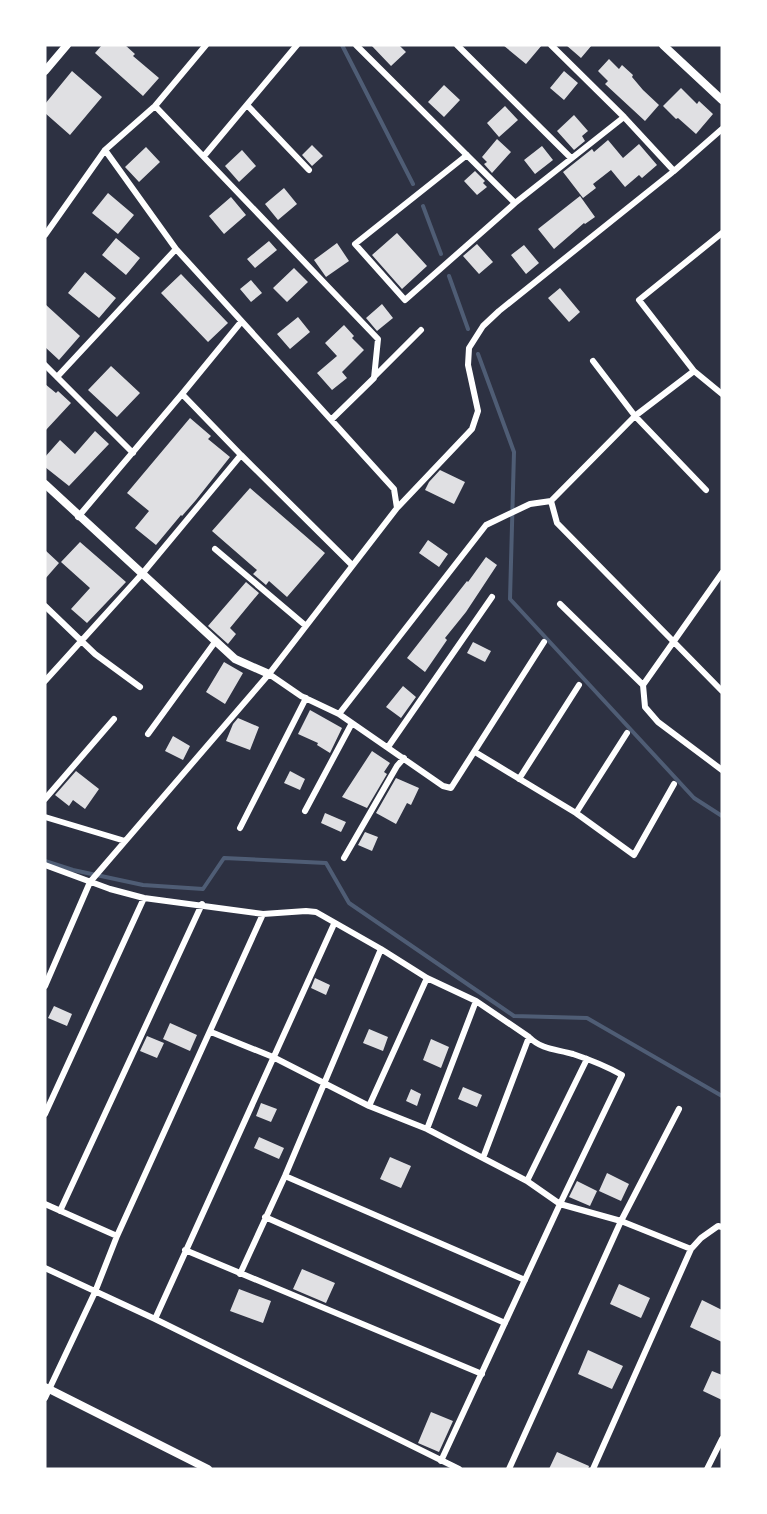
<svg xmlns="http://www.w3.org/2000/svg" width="767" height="1514" viewBox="0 0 767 1514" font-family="Lato,sans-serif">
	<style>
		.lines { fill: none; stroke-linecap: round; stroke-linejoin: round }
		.stream { stroke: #4f5d75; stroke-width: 4 }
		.building { fill: #e0e0e3 }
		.minor { stroke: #fff; stroke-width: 6 }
		.tertiary { stroke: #fff; stroke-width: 8 }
	</style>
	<rect width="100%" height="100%" fill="#2d3142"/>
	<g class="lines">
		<path class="stream" d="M342,45L413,184
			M423,206L441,254
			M449,276L468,329
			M478,354L514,452L510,599L694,798L722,816
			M45,861L73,870L143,885L203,889L224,858L326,863L349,903L514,1016L587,1018L722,1096"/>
	</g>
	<path class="building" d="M102,45H125L135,54L133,56L159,78L143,96L95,53Z
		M371,45H399L406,52L391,66Z
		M503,45H542L526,64Z
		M566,45H592L581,58Z
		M609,59L619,69L622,65L633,75L632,77L643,90L659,105L645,121L605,84L608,81L598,71Z
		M72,71L102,97L70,135L45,113V104Z
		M564,71L578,83L564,100L550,88Z
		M444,85L460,100L444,117L428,102Z
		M681,88L697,104L699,101L713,114L696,134L678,118L676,119L663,106Z
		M505,106L518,120L499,137L487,123Z
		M574,115L588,131L582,136L585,141L574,150L557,131Z
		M497,139L511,152L492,173L484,164L487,162L482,157Z
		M608,140L623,158L639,144L657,165L642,178L639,175L625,187L611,170L593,184L596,188L583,198L563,172L592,149L594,152Z
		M312,145L323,156L312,166L302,155Z
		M542,146L553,160L535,174L524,160Z
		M146,147L160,162L139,182L125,167Z
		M242,150L256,166L239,182L225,166Z
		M475,171L485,181L483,183L487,187L477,195L464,181Z
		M284,188L297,204L278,220L265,204Z
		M108,193L134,215L118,234L92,213Z
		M580,196L595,217L585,224L584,223L554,249L538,229Z
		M231,197L246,215L224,234L209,216Z
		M397,233L427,266L402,289L372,255Z
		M116,238L140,258L126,275L102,255Z
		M269,241L277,250L255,268L247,259Z
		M337,243L349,261L326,277L314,260Z
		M477,244L493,262L479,274L463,256Z
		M524,245L539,263L526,274L511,255Z
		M294,268L308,282L287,302L273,288Z
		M85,272L116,298L99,318L68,293Z
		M181,274L228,323L208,342L161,293Z
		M251,280L262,293L251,302L240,289Z
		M560,288L580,312L569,322L548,298Z
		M45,304L80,336L59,360L45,347Z
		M382,304L393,318L377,331L366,318Z
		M298,317L310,332L290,349L277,334Z
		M344,325L354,336L352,338L364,350L342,372L347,378L332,390L317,373L337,356L325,343Z
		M111,366L140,393L117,417L88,390Z
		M45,384L56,393L58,391L71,403L45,431Z
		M190,418L211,436L208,439L230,457L196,500L182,516L181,515L156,545L135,528L149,511L127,493Z
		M95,431L109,444L69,486L45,467V457L60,440L75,454Z
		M440,470L465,482L454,504L425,490L429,482Z
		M250,488L325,553L287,597L269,581L266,585L253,574L257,570L212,531Z
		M428,540L448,554L439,567L419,553Z
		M80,542L126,582L87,623L71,609L90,588L61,562Z
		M45,550L59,563L45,579Z
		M486,557L497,565L466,612L445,638L447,640L425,672L407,658L467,581L468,582Z
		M246,582L259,593L230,628L236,634L228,644L208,626Z
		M473,642L491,651L485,662L467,653Z
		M224,662L243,673L225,704L206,692Z
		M403,686L416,697L401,718L386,707Z
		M310,710L342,728L330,753L317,745L318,743L298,734Z
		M238,718L259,727L250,750L226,741L233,724Z
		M173,736L190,746L183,760L165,751Z
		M372,751L390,763L384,772L387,774L367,808L342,797Z
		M76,771L99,789L85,809L73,800L69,806L55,795Z
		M290,771L305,779L300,790L284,783Z
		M396,778L419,788L411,805L407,803L396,824L376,813Z
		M325,813L346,822L341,832L321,823Z
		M365,832L378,837L372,851L358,845Z
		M315,978L330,985L326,995L311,988Z
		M54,1006L72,1014L67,1026L48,1018Z
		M170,1023L197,1035L190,1051L163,1039Z
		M369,1029L388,1037L383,1051L363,1043Z
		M147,1036L164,1043L157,1058L140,1051Z
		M431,1039L449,1047L441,1068L423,1060Z
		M463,1087L482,1095L477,1107L458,1099Z
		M411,1089L421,1094L417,1106L406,1101Z
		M261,1103L277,1109L271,1122L256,1116Z
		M259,1137L284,1148L279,1159L254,1148Z
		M390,1157L411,1166L401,1188L380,1179Z
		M607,1173L629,1184L621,1201L599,1191Z
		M577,1181L597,1191L590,1206L569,1197Z
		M302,1269L335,1283L326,1303L293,1289Z
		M619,1284L650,1298L641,1318L610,1304Z
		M239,1289L271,1301L263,1323L230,1311Z
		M702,1300L722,1310V1342L690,1327Z
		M588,1350L623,1366L612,1389L578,1374Z
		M712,1371L722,1375V1400L703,1391Z
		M431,1412L453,1421L439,1452L418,1443Z
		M557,1452L589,1466L588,1469H549Z"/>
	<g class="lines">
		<path class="minor" d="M356,45L515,203L624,117L674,171
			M457,45L571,158
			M551,45L624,117
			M247,105L309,170
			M155,106L378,339L374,378L332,419
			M105,150L176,249L394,489L397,508L269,674L301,696L339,714L443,786L451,788L544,642
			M467,155L355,244L405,300L515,203
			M204,156L297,45
			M45,235L105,150L155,106L206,45
			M241,322L182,394L241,455
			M593,361L635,416L706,490
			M45,365L133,453
			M694,371L639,300L722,233
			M57,377L176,249
			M374,377L421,330
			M722,394L694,371L635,416L551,501L557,523L722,691
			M397,508L472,429L478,411L468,365L469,348L483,326L499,311L674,171L722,129
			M78,517L182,394
			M215,549L306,626
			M560,604L643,685L722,573
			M45,606L95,654L140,687
			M45,681L142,574L241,455L352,565
			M643,685L645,707L658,722L722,770
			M339,714L486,525L530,504L551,501
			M148,734L215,642
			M388,747L492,597
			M475,752L576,813L634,855L674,784
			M519,779L579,685
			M45,799L114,719
			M305,811L352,723
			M576,813L627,733
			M45,817L125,841
			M240,828L306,698
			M344,858L397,766L404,758
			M45,865L110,889L144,898L263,914L306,911L316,912L381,949L427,978L476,1001L529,1037L483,1158
			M45,986L90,882L269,674
			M211,1032L273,1057L369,1106L427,1129L527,1181L560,1204L621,1221L691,1249L701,1238L718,1226L722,1227
			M369,1106L427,978
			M45,1114L144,898
			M427,1129L476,1001
			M285,1176L525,1280
			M527,1181L587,1059
			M45,1204L117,1236
			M60,1211L202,904
			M265,1217L505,1323
			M185,1250L482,1374
			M45,1268L155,1319L459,1469
			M240,1274L285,1176L381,949
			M155,1319L334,924
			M45,1398L95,1292L117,1236L263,914
			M441,1461L560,1204L622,1075C606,1066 591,1060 573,1054C556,1049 542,1050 529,1037
			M509,1469L621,1221L679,1109
			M593,1469L691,1249
			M707,1469L722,1439"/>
		<path class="tertiary" d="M663,45L722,100
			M45,71L67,45
			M45,484L235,659L269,674
			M45,1387L208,1469"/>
	</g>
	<rect width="767" height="1514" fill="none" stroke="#ffffff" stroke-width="93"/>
</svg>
